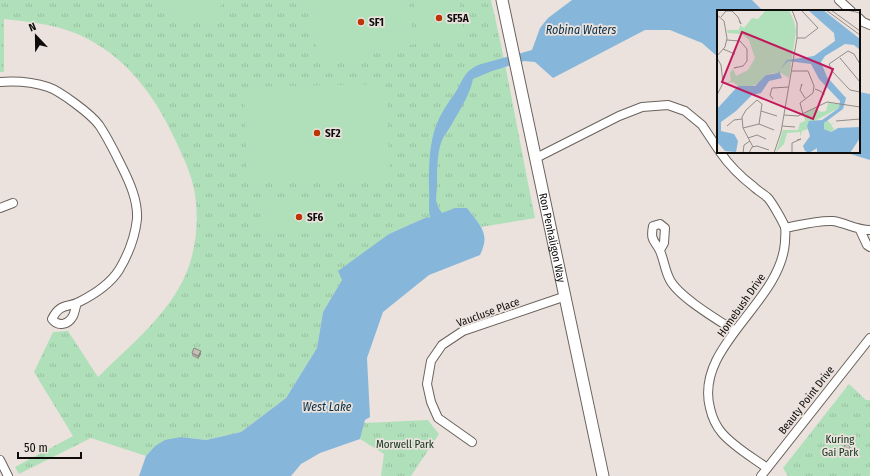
<svg xmlns="http://www.w3.org/2000/svg" width="870" height="476" viewBox="0 0 870 476" font-family="'Fira Sans Condensed',sans-serif">
	<style>
		.grass { fill: url(#grass-tufts) }
		.garden { fill: #b0e0ba }
		.water { fill: #86b6d9 }
		.lines { fill: none; stroke-linecap: round; stroke-linejoin: round }
		.minor-casing { stroke: #69625d; stroke-width: 10 }
		.tertiary-casing { stroke: #69625d; stroke-width: 13 }
		.minor { stroke: #fff; stroke-width: 8 }
		.tertiary { stroke: #fff; stroke-width: 11 }
		.wall { fill: #a9a49e }
		.shaded-wall { fill: #8a8681 }
		.building { fill: #c5bfb8; stroke: #8a8681 }
		.poi-dot { fill: #bd3406; stroke: #ebe2dd; stroke-width: 1.5 }
		.labels { text-anchor: middle; stroke-width: 3.5; stroke-linejoin: round; paint-order: stroke }
		.poi-label { font-size: 11px; font-weight: bold; fill: #0e0c0a; stroke: #ebe2dd; text-anchor: start }
		.street-label { font-size: 11px; fill: #0e0c0a; stroke: #ebe2dd }
		.park-label { font-size: 11px; fill: #0d3219; stroke: #ebe2dd }
		.water-label { font-size: 12px; font-style: italic; fill: #052d45; stroke: #ebe2dd }
		.inset-road { fill: none; stroke: #938c89; stroke-width: 1 }
		.view { fill: #c2185b; fill-opacity: 0.15; stroke: #c2185b; stroke-width: 2 }
		.inset-edge { fill: none; stroke: #0e0c0a; stroke-width: 2 }
	</style>
	<defs>
		<pattern id="grass-tufts" width="24" height="20" patternUnits="userSpaceOnUse"><rect width="24" height="20" fill="#b0e0ba"/><path d="M3 7l-1-3M5 7V3M7 7l1-3M15 17l-1-3M17 17v-4M19 17l1-3" fill="none" stroke="#96bf9f"/></pattern>
	</defs>
	<rect width="100%" height="100%" fill="#ebe2dd"/>
	<path class="grass" d="M0,0H491C508,72 520,145 535,218L481,227L467,208L430,219L427,217L389,234L342,280L323,312L317,348L286,398L241,432L206,440L181,437L155,446L146,456L91,438L19,474L15,467L73,436L34,372L53,332L68,331L98,377C132,343 175,310 190,263C196,243 198,223 196,203C195,184 187,165 179,148C159,103 133,63 88,39C62,25 33,22 4,19V72H0Z
		M849,384L866,400H870V475L869,476H788L783,468Z
		M428,420L439,434L411,476H381L384,454L360,439L364,423Z"/>
	<path class="garden" d="M163,0H226C221,5 216,12 211,17C192,32 176,12 163,0Z
		M307,0H406L415,44L320,64Z
		M413,0H459L465,36L422,44Z
		M386,84L390,180L247,182L244,87Z
		M334,201V233L264,234V202Z"/>
	<path class="water" d="M572,0H752L763,11H718V57L702,43L670,30H645L553,78L535,62L524,61L492,71L473,79C470,94 461,108 453,122C449,130 442,137 440,146C437,159 437,171 437,184C437,198 433,200 442,213L455,208H467C480,226 491,233 480,255L429,275L383,312L367,358L370,417L365,420L360,439L320,453L301,464L291,476H139L146,456L155,446L165,440L181,437L206,440L241,432L286,398L317,348L323,312L342,280L338,271L389,234L427,217L430,218C428,208 430,198 429,188C429,162 429,136 442,113C446,105 452,98 457,90C464,78 464,72 478,65L532,50L540,28L548,18Z
		M859,92L870,94V160L844,152H859Z"/>
	<g class="lines">
		<defs>
			<path id="minor" d="M839,0L851,11
				M859,18L863,22L870,25
				M0,82C15,81 33,82 48,87C60,91 91,114 99,125C108,138 115,153 122,167C130,183 138,201 137,219C135,237 128,255 119,270C110,284 93,295 79,302C67,308 60,303 52,319C58,327 68,325 73,316C75,312 75,308 77,303
				M720,152C729,165 741,177 754,187C758,191 764,194 768,198C773,204 782,220 785,227C786,231 785,237 785,242C781,303 694,346 710,408C712,417 716,426 722,433C734,447 752,457 767,468
				M536,158L619,116L642,107L668,105L685,111L702,125L718,149
				M0,208L13,203
				M785,228C801,225 817,220 833,221C846,223 856,230 870,230
				M860,230L867,245L870,247
				M660,250L664,243L665,228L660,224L653,226C650,242 655,240 660,251C664,260 665,271 670,280C679,297 718,320 735,331
				M472,442L438,418L431,402L427,384L431,361L442,345L463,331L566,296
				M0,460L8,476
				M761,476L870,338"/>
			<g id="tertiary">
				<path id="s1" d="M502,0L603,476"/>
			</g>
		</defs>
		<use href="#minor" class="minor-casing"/>
		<use href="#tertiary" class="tertiary-casing"/>
		<use href="#minor" class="minor"/>
		<use href="#tertiary" class="tertiary"/>
	</g>
	<path class="wall" d="M192,353L201,354L198,359L192,356Z
		M844,449L849,453L846,454L844,452Z"/>
	<path class="shaded-wall" d="M201,351V354L198,359V356Z
		M850,447L849,453L846,454V451Z"/>
	<path class="building" d="M194,348L201,351L198,356L192,353Z
		M847,444L850,447L849,450L846,451L844,449V446Z"/>
	<g class="poi-dot">
		<circle cx="439" cy="18" r="4"/>
		<circle cx="361" cy="22" r="4"/>
		<circle cx="317" cy="133" r="4"/>
		<circle cx="299" cy="217" r="4"/>
	</g>
	<g class="labels">
		<g class="poi-label">
			<text x="447" y="22">SF5A</text>
			<text x="369" y="26">SF1</text>
			<text x="325" y="137">SF2</text>
			<text x="307" y="221">SF6</text>
		</g>
		<g class="street-label">
			<text dy="4" stroke="none"><textPath href="#s1" startOffset="243">Ron Penhaligon Way</textPath></text>
			<text transform="translate(741 305) rotate(-55)" y="4">Homebush Drive</text>
			<text transform="translate(488 312) rotate(-20)" y="4">Vaucluse Place</text>
			<text transform="translate(806 400) rotate(-52)" y="4">Beauty Point Drive</text>
		</g>
		<g class="park-label">
			<text x="840" y="443">Kuring<tspan x="840" dy="13">Gai Park</tspan></text>
			<text x="405" y="448">Morwell Park</text>
		</g>
		<g class="water-label">
			<text x="581" y="34">Robina Waters</text>
			<text x="327" y="411">West Lake</text>
		</g>
	</g>
	<g transform="translate(717 10)">
		<rect width="143" height="143" fill="#ebe2dd"/>
		<path d="M49,0H72L77,11L79,21L72,68L64,63H56L49,65L43,72L32,78L21,76L16,72L7,73L14,71L13,63L16,59L19,66L31,60L38,48L32,30L25,24L21,29L23,24L11,23L10,20H22L23,15L27,18L35,8L41,9ZM111,93L123,94L122,98L90,115L91,119L85,121L83,127V122L70,123L67,134L59,142L66,120H81L83,113L88,111L87,104L98,98L104,102L109,101ZM110,110L114,114L118,113L114,115L117,119L114,122L107,119V113Z" fill="#b0e0ba"/>
		<path d="M56,0H63L64,7H73V12L56,13ZM39 23a9 9 0 1 1 18 0a9 9 0 1 1-18 0ZM59,27L69,29L67,44L56,42ZM70,30L76,31L72,46L67,45ZM47,42L62,47L58,57L43,52Z" fill="#b0e0ba"/>
		<path d="M91,0H106L143,29V40L137,35L128,34L108,46L104,52L110,67L129,88L126,99L107,113V119L114,122L121,118L143,117V128L133,143H100V138L92,143L88,141L86,136L93,126L90,116L92,111L105,110L122,98L123,91L102,69L94,54L71,51L62,61L65,68L52,71L44,83L35,85L19,101L4,112V121L17,124L21,131L19,142L8,141L0,132V99L21,76H38L49,65L61,63L70,50L97,46L118,31L117,23Z" fill="#86b6d9"/>
		<path class="inset-road" d="M109,0L143,25M114,0L143,21M130,0L143,3M0,5L7,11L10,28L8,37L0,46M4,7L9,1H15L21,7L24,14L22,11M80,28H88L101,18L84,0M10,30L23,31L30,39V51L26,56L17,58L20,57M6,39L18,44M0,48L4,55L6,73L0,85M123,48L143,72M143,54L137,44L131,41L112,54L115,61L133,80L143,82M74,61H91L97,76L96,83L83,93L86,104M84,76L85,74L83,80L88,88M98,79L103,81L107,84V85L105,83M56,89L53,85L55,78L72,77M44,101L60,106M67,105L81,106L110,92L143,97M119,111L143,109M10,116L17,110L25,109M65,116L78,117M26,118L42,114L57,120M31,128L40,125L49,129M36,137L26,118L25,107L29,100L40,90L45,94L42,114M26,143L27,135L33,131M32,143L35,137L40,136L52,140M57,143L64,122L80,28V13L75,0M75,143V133L84,129L80,130"/>
		<path class="view" d="M25,22L116,59L96,109L5,72Z"/>
		<rect width="143" height="143" class="inset-edge"/>
	</g>
	<g transform="translate(36 36) rotate(338)" stroke="#ebe2dd" stroke-width="3" paint-order="stroke">
	<path d="M0-3L7 15L0 10L-7 15Z" fill="#0e0c0a"/>
	<text y="-6" font-size="11" font-weight="bold" text-anchor="middle" fill="#0e0c0a">N</text>
	</g>
	<path d="M18 452v6h63v-6" fill="none" stroke="#0e0c0a" stroke-width="2"/>
	<text x="24" y="452" font-size="12" fill="#0e0c0a" stroke="#ebe2dd" stroke-width="3" paint-order="stroke">50 m</text>
</svg>
